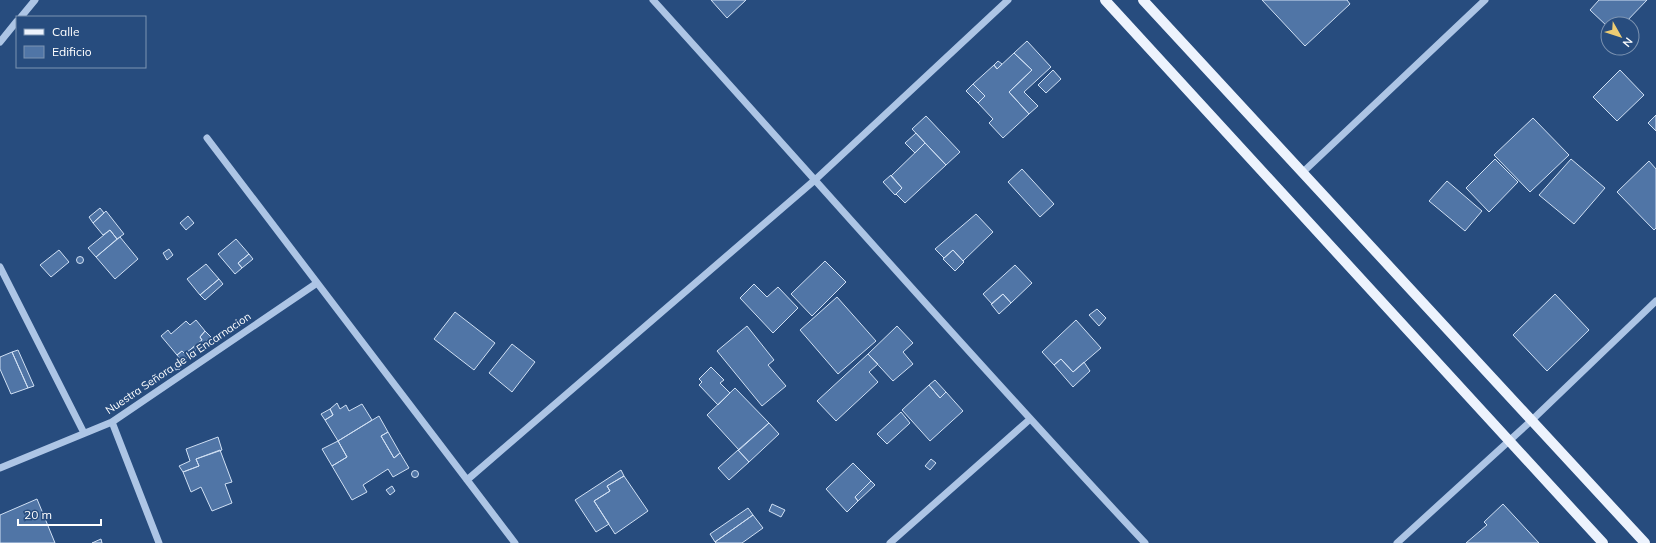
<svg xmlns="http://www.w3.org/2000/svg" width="1656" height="543" viewBox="0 0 1656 543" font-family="Mulish,sans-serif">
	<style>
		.building { fill: #5075a6; stroke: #d0e0f4 }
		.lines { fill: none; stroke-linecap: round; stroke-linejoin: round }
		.minor { stroke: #adc5e5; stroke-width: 7 }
		.major { stroke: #edf3fd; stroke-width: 10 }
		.labels { text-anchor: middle; stroke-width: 4; stroke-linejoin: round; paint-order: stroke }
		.street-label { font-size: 11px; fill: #fff; stroke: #274c7e }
	</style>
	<rect width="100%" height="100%" fill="#274c7e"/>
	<path class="building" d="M711,0H746L727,18Z
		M1262,0H1347L1350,4L1305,46Z
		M1599,0H1647L1624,24H1608V27L1590,10Z
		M1027,41L1051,67L1024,92L1038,106L1029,114L1009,92L1032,70L1014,53Z
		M1014,53L1032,70L1009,92L1029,114L1003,138L989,123L993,119L978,103L985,96L973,84L994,65L997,69Z
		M998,61L1002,64L997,69L994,65Z
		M1053,70L1061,79L1046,93L1038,85Z
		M1620,70L1644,95L1617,121L1593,97Z
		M973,84L985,96L978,103L966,91Z
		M1656,115V131L1648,123Z
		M926,116L960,152L946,165L912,129Z
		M1533,118L1569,155L1530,192L1494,155Z
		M916,133L925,143L915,153L905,143Z
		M925,143L946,165L905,203L896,194L902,188L891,176Z
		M1495,159L1518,182L1489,212L1466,188Z
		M1571,159L1605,188L1574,224L1539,195Z
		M1649,161L1656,169V228L1654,230L1617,192Z
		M1022,169L1054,204L1040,217L1008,182Z
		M891,175L902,188L895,195L883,182Z
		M1447,181L1482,211L1465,231L1429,201Z
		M100,208L104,213L93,223L89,217Z
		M106,211L124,234L117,239L110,230L103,235L93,223Z
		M976,214L993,232L963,261L953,250L944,258L935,249Z
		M188,216L194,223L186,230L180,223Z
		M110,230L117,239L96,257L88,248Z
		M120,237L138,259L115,279L96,257Z
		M236,239L249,254L238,263L242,268L235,274L218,254Z
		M169,249L173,255L167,260L163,253Z
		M59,250L69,262L51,277L40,265Z
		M953,250L964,262L955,271L943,259Z
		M249,254L253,259L242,268L238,263Z
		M76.5 260a3.5 3.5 0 1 1 7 0a3.5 3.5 0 1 1-7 0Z
		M825,261L846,282L812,316L791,294Z
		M206,264L219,279L200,295L187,279Z
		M1015,265L1032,283L1011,303L1003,294L992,304L983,294Z
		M219,279L223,284L205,300L200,295Z
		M754,284L767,297L778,287L798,308L773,333L740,298Z
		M1003,294L1011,303L999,314L991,304Z
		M1555,294L1589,330L1547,371L1513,335Z
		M837,297L876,341L838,374L800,330Z
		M1097,309L1106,318L1099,326L1089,315Z
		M455,312L495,343L474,370L434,339Z
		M196,320L205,331L200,337L202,340L185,354L182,351L177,355L161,336L168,330L171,334L186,321L190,325Z
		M1076,320L1101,348L1073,372L1061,359L1054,365L1042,352Z
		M747,326L774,360L768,365L786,386L762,406L717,351Z
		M897,326L913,343L903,352L913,364L893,381L868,354Z
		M205,331L211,337L182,362L177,355L182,351L185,354L202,340L200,337Z
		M512,344L535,362L512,392L489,373Z
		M18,350L34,386L28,388L12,352Z
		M12,352L28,388L11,394L0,369V357Z
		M868,354L878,364L869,372L878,382L836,421L817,401Z
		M1061,359L1073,372L1084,362L1090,371L1073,387L1054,365Z
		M179,364L180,369L175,370V365Z
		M711,367L724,380L720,383L730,393L718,405L699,385L702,382L699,379Z
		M935,380L946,392L940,398L929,385Z
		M929,385L940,398L946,392L963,411L930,441L902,410Z
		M735,388L769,423L739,450L707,415Z
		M337,403L340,409L346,405L349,411L362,404L372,420L338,441L325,420L333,415L330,409Z
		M330,409L333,415L325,420L321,414Z
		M901,412L910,423L887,444L877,434Z
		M379,416L388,432L381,436L394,458L400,453L409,468L393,477L388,469L363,485L367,492L352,500L332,466L347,457L338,441Z
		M769,423L779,434L749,462L738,450Z
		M388,432L400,453L394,458L381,436Z
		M218,437L222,450L196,459L199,466L183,472L179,466L190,461L186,449Z
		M338,441L347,457L332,466L322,449Z
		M220,450L232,482L225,484L232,503L212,511L201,487L191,492L183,472L199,466L196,459Z
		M738,450L749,462L729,480L718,468Z
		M931,459L936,463L930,470L925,466Z
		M853,463L871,481L855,497L858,501L847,512L826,489Z
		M621,470L624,476L607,486L610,491L594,501L609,524L596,532L575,500Z
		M411.5 474a3.5 3.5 0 1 1 7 0a3.5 3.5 0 1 1-7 0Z
		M624,476L648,511L615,534L594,501L610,491L607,486Z
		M871,481L875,485L858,501L855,497Z
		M392,486L395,491L390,495L386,490Z
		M37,499L55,543H0V515Z
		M772,504L785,510L781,517L769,511Z
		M1503,504L1539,543H1466L1487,525L1484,522Z
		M748,508L753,515L715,542L710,534Z
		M753,515L763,528L742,543H716L715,542Z
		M101,539L102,543H92Z"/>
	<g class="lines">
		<path class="minor" d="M653,0C817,181 978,365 1145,543
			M21,17L35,0
			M0,42L17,21
			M207,138L515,543
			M1302,173L1485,0
			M0,267L84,433
			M112,422L159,543
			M0,468L112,422L317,283
			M467,480L816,179L1008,0
			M890,543L1029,420
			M1397,543L1532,420L1656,301"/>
		<path class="major" d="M1105,0L1603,543
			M1143,0L1645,543"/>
	</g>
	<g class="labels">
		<g class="street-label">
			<text transform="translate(178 363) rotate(-34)" y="4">Nuestra Señora de la Encarnacion</text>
		</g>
	</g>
	<rect x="16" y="16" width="130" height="52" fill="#274c7e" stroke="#7d94b2"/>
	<rect x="24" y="29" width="20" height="6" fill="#edf3fd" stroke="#7d94b2"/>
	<text x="52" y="36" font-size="12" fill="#ffffff">Calle</text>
	<rect x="24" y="46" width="20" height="12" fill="#5075a6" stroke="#7d94b2"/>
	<text x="52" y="56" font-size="12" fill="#ffffff">Edificio</text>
	<g transform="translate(1620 36) rotate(129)"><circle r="19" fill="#274c7e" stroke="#7d94b2"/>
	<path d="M0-3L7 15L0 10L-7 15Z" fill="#edcc73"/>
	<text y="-6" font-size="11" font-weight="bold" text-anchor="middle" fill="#ffffff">N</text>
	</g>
	<path d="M18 519v6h83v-6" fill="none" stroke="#ffffff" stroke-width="2"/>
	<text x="24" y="519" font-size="12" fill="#ffffff" stroke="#274c7e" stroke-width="3" paint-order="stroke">20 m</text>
</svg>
